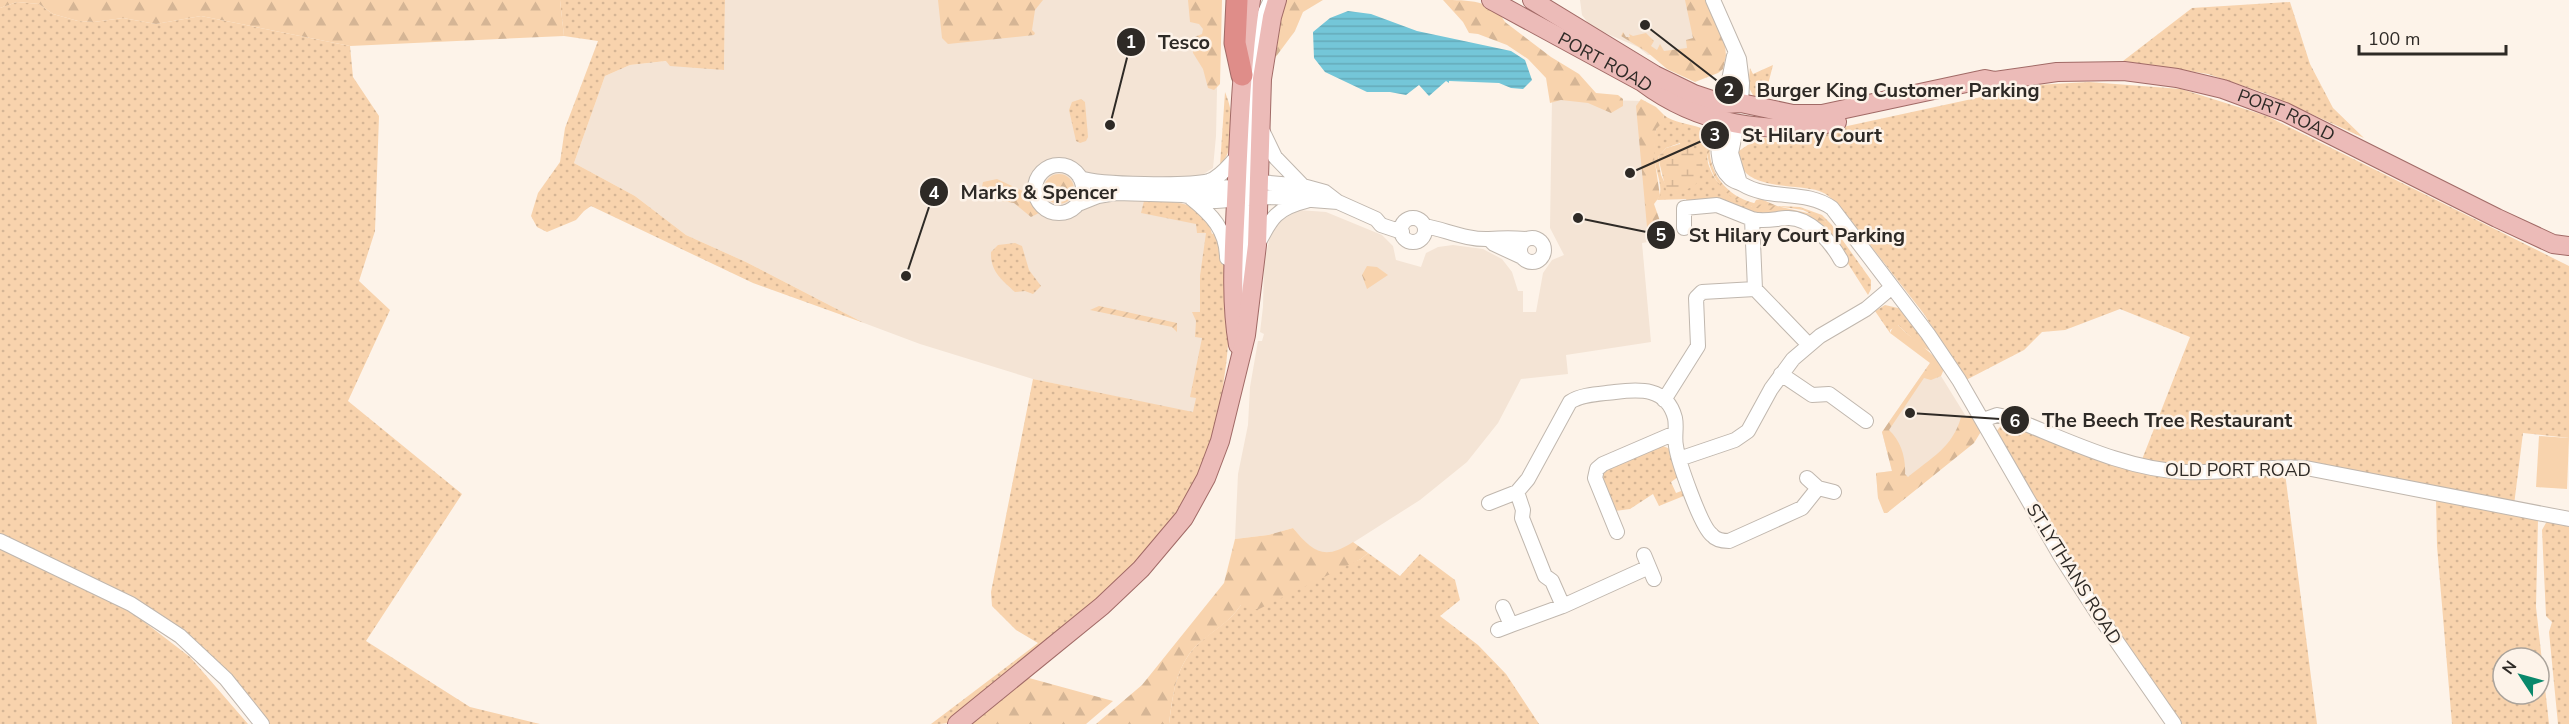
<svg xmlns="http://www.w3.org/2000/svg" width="2569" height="724" viewBox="0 0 2569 724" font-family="'Nunito Sans',sans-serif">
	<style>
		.built { fill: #f4e4d5 }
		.grass { fill: url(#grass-dots); fill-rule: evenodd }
		.forest { fill: url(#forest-firs) }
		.wetland { fill: url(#wetland-marsh) }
		.garden { fill: url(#garden-furrows) }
		.pitch { fill: #f8d3ad }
		.water { fill: url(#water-rules) }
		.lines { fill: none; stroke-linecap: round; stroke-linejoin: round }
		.minor-casing { stroke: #c0b7ae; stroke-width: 16 }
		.major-casing { stroke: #a16a66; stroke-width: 20 }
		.highway-casing { stroke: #a16a66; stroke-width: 23 }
		.minor { stroke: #fff; stroke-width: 14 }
		.major { stroke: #ecbbb8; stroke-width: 18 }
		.highway { stroke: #df8d89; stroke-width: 21 }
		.labels { text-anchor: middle; stroke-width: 5; stroke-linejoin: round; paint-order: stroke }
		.street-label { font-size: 18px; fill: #2e2a26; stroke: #fdf3e9 }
		.leader { fill: none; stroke: #2e2a26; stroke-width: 2 }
		.callout-dot { fill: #2e2a26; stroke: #fdf3e9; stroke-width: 2 }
		.mark-label { font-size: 18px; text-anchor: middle; font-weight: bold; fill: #fff }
		.callout-label { font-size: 20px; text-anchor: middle; font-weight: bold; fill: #2e2a26; stroke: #fdf3e9; stroke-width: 5; stroke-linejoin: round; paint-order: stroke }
	</style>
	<defs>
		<pattern id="grass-dots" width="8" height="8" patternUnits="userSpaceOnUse" patternTransform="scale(1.5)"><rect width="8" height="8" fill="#f8d3ad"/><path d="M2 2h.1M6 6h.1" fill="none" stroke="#d5b595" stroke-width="1.8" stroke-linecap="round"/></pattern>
		<pattern id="forest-firs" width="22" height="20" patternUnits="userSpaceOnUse" patternTransform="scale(1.5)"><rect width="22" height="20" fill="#f8d3ad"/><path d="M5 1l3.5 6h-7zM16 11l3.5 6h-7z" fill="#d5b595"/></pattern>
		<pattern id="wetland-marsh" width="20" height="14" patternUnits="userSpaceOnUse" patternTransform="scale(1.5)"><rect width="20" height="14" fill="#f8d3ad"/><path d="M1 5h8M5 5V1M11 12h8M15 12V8" fill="none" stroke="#d5b595"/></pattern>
		<pattern id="garden-furrows" width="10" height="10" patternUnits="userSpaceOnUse" patternTransform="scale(1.5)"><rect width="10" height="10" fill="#f8d3ad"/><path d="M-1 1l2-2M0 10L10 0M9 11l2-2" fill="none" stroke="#d5b595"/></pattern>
		<pattern id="water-rules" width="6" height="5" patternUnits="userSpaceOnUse" patternTransform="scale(1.5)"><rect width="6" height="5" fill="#74c6d8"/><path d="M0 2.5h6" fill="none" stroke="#65aab9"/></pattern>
	</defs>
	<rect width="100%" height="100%" fill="#fdf3e9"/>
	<path class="built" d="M725,0H1219L1216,136L1213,168L1202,175L1195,209L1213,241L1208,416L1033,379L920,344L864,323L746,262L686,235L635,196L574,163L605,76L630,65L667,61L724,70Z
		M1580,0H1695L1702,52L1648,55L1638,47L1603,32L1589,24L1582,15Z
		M1552,99L1646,101L1653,241L1642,243L1651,342L1566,355L1568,374L1521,379L1498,423L1467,462L1420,500L1343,549L1332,553H1323L1309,547L1293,528L1268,535L1235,539L1238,474L1248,425L1250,387L1258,341H1262L1264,334L1260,332L1263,307L1264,262L1270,237L1278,223L1298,210L1326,212L1382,235L1393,246L1396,260L1421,267L1426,253L1438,247L1453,245L1483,249L1502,259L1512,272L1518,291H1523V312H1536L1543,273L1552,260L1564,255L1550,228Z
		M1930,363L1936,368L1975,431L1885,509L1878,498L1876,473L1892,471L1882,432Z"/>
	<path class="grass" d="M560,0H725L724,70L670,66L666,61L630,65L605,76L574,163L635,196L686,235L746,262L864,323L753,283L591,206L584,211L576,220L547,232L537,227L531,216L538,193L560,162L565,128L598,41L564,36Z
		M17,2L39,4L53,14L78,21L94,22L123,18L156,24L201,16L350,46L353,77L379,116L375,231L359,281L390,310L348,401L462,494L366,641L470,707L540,724H265L164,623L0,538V8Z
		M2290,2L2310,64L2333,108L2364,138L2267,94L2208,74L2123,61L2192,8Z
		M1773,65L1764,100L1754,97L1748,86L1750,68L1753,74Z
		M2089,82L2181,89L2267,116L2569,266V438L2523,433L2514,505L2346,471L2209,467L2141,462L2190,337L2120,309L2065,330L2042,332L2024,350L1966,380L1924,314L1838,204C1831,199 1828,194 1819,191C1796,183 1735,192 1739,151L1752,142L1753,137L1766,138L1770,142H1793L1796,137L1806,135L2036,85Z
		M1225,92C1234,113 1237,146 1220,166Z
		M1081,99L1085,102L1088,137L1086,141L1080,143L1076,141L1069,110L1072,102Z
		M1664,115C1672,122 1690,124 1701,128L1700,131C1710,139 1705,154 1709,166C1718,194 1749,205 1774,217L1688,203L1686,199L1657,200C1666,189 1654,169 1654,155C1654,147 1654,133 1657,127C1660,121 1663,121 1664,115ZM1680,143L1689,188L1668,190L1661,175L1658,157L1666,148Z
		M1144,201C1173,202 1205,199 1212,234L1219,230C1230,267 1231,327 1226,365C1222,394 1218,423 1209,450C1177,540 1099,597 1030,657C1009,675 972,713 949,723C944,724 936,724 931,724L1038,643L1016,630L992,606L991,592L1033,379L1193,412L1196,398L1190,397L1202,338L1195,337L1196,321L1192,312H1200V276L1206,233H1197L1196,224L1141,213Z
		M1776,206L1800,207L1822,215L1831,224L1871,280V289L1868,295L1847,262L1825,221L1803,210Z
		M1015,243L1022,246L1029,270L1041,286L1033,294L1025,291L1015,292C1002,280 990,271 991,252L998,245Z
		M1885,305L1898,308L1900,305L1937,355L1919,345L1898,325L1890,330V333L1875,311Z
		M2007,423L2065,445L2161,477L2258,472L2285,473L2317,724H2181L2090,595L1996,432L2002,424Z
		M1663,446L1670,449L1678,477L1671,482L1676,493L1684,490L1686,495L1659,506L1653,494L1630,509L1615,511L1600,472L1656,447Z
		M2436,499L2538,519L2536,607L2549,724H2452L2437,546ZM2503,658H2539V694H2503Z
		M2547,521L2569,523V724H2558L2549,632L2552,622L2546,616L2542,530Z
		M0,543L57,577L117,601L190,657L248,724H0Z
		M1368,553L1400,576L1420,554L1455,580L1460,600L1440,616L1478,645L1506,674L1539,724H1169C1173,695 1175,668 1196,646C1211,631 1229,623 1241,605L1361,559Z"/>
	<path class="forest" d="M0,0H560L564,36L350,46L201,16L156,24L123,18L94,22L78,21L53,14L39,4L17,2L0,8Z
		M938,0H1043L1035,10L1032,30L1035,33L1034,35L948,44L942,38Z
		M1188,0H1222L1220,84L1214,90L1208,88L1203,69L1193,53L1192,38L1202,34L1203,29L1199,24L1190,22Z
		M1284,0H1323L1303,12L1295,31L1272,62Z
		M1443,0C1467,0 1494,0 1505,22L1551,57L1579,74L1596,93L1618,95L1623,99V106L1611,113L1588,103L1561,100L1550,103L1546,78L1528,59L1507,45L1478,34L1469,33L1463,22Z
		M1685,0H1707L1725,45L1726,56L1723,69L1718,73L1695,82L1667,69L1647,52L1621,36L1623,32L1626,37H1630L1629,34L1633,36L1646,33L1654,41L1651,46L1657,50L1660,44L1664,51L1687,48L1686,40L1693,38Z
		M1641,99L1656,107L1664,115L1662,123L1656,129L1654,156L1660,196L1654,204L1660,221L1654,240H1650L1648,238L1636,106Z
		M1044 189a15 15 0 1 1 30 0a15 15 0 1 1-30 0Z
		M997,179L1027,193L1039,213L1031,217L1014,203L984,198L981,191L983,182Z
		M1761,199L1777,206L1816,215L1825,221L1836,235L1845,252L1842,255L1822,230L1751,209L1756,200Z
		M1367,266L1377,267L1388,275L1367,289L1362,275Z
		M1894,325H1898C1914,342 1932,350 1944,369L1941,376L1931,380L1924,378L1889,430C1901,441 1906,458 1905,474L1908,477C1931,458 1953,447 1961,417L1973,415L1982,430L1974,443L1887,513H1884L1878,498L1876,473L1892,471L1882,432L1930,363L1890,333Z
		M1293,528C1313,552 1324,561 1353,542L1368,553L1361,559L1259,609H1249L1241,605C1229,623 1211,632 1196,646C1175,668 1173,695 1169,724H1096L1142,685L1224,583L1235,539L1268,535Z
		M1029,678L1113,701L1086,724H971Z"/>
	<path class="wetland" d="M1687,142C1700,148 1706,174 1695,185C1691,188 1686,189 1683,192L1666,190L1658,157L1666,148Z"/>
	<path class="garden" d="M1709,138C1710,145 1709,153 1711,161C1719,192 1747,206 1776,206V210C1732,210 1706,182 1706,139Z
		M1099,306L1177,323V332L1172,327L1090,310Z"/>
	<path class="pitch" d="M2539,436L2569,438L2567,489L2536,487Z"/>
	<path class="water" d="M1348,11L1371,14L1417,31L1511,51L1525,60L1532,80L1523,89L1511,88L1499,83L1449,81V83L1446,81L1429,96L1419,85L1406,95L1390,92H1367L1325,72L1314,58L1313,32L1330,18Z"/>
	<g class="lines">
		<defs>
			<path id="minor" d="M1713,0L1739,59L1742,83L1741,103
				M1724,104L1734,56
				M1722,120C1719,139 1713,163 1730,178C1733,181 1738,182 1742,184C1770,201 1805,189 1832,208L1928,334L1959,380L2061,557L2097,613L2174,724
				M1737,124L1731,153L1740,183
				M1262,130L1275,157L1303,186
				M1035 189a24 24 0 1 1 48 0a24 24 0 1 1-48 0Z
				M1080,178C1099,185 1190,186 1209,181C1221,177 1229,165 1237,157
				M1187,184L1192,187L1213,188L1236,187L1260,182L1303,186L1325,192L1338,202L1376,219L1381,225L1402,232
				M1244,192L1248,185C1249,134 1246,45 1270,2
				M1191,198C1211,214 1227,230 1227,258
				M1078,204L1098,196L1116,193L1183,195L1216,201L1273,197L1338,202
				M1401 230a12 12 0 1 1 24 0a12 12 0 1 1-24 0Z
				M1752,219C1764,222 1774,219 1786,218C1809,216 1831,242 1841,260
				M1425,226C1446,230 1467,240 1489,239C1502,238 1514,238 1527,239
				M1684,228V208L1717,205L1752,219L1755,289
				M1520 250a12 12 0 1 1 24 0a12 12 0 1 1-24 0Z
				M1489,239L1494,244L1522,257
				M1258,244C1271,218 1277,208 1306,201
				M1241,306L1245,202L1249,191
				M1781,374L1812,395L1829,394L1866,421
				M1664,400L1698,346L1696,298L1702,292L1755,289L1809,345
				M1983,420L1997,415L2011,418C2067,440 2126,470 2186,472C2226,474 2266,465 2306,468L2569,519
				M1679,459L1735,440L1748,431L1771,389L1793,359L1820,336L1866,309L1892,287
				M1807,478L1818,488L1834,492
				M1489,503L1517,492L1528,479L1570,402C1582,394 1601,394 1615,392C1639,389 1667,387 1675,418C1677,427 1674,437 1676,446C1678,461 1701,527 1712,535C1716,540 1723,541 1729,541L1802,508L1818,488
				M1617,532L1595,478L1597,469L1603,464L1675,433
				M0,541L131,604L180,636L226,679L262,724
				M1644,555L1654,579
				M1563,606L1649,567
				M1511,625L1563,606L1552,581L1545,576L1522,518L1523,510L1517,492
				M1498,630L1511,625L1503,607"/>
			<g id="major">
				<path id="s1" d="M1491,0L1642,82C1699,125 1769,136 1837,122"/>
				<path id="s2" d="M1532,0L1655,75L1694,94L1724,104L1741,103L1793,114H1822L1985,79L1995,81L2057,72L2124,71L2177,78L2223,89L2285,112L2497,218L2553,244L2569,246"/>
				<path d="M1238,345C1230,299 1234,248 1236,202C1239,134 1241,67 1251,0"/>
				<path d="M957,724L1102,606L1141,569L1184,518L1206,478L1220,441L1246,335L1257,245L1262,79L1272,17L1277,0"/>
			</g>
			<path id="highway" d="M1237,0L1235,43L1242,75"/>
		</defs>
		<use href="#minor" class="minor-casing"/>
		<use href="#major" class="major-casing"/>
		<use href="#highway" class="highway-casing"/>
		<use href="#minor" class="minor"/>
		<use href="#major" class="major"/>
		<use href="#highway" class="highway"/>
	</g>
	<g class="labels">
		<g class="street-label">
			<text dy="6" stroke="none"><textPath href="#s1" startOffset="130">PORT ROAD</textPath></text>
			<text dy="6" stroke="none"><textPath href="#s2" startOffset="794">PORT ROAD</textPath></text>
			<text x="2238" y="476">OLD PORT ROAD</text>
			<text transform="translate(2074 574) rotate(58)" y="6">ST.LYTHANS ROAD</text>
		</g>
	</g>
	<path class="leader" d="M1110 125L1131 42M1645 25L1729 90M1630 173L1715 135M906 276L934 192M1578 218L1661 235M1910 413L2015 420"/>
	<g class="callout-dot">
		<circle cx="1110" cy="125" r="6"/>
		<circle cx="1645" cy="25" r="6"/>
		<circle cx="1630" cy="173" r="6"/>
		<circle cx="906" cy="276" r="6"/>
		<circle cx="1578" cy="218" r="6"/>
		<circle cx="1910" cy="413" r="6"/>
		<circle cx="1131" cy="42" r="15"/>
		<circle cx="1729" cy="90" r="15"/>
		<circle cx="1715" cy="135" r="15"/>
		<circle cx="934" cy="192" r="15"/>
		<circle cx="1661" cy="235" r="15"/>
		<circle cx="2015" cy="420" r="15"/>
	</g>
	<g class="mark-label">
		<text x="1131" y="48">1</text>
		<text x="1729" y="96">2</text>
		<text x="1715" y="141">3</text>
		<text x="934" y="199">4</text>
		<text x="1661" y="241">5</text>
		<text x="2015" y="427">6</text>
	</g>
	<g class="callout-label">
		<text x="1184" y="49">Tesco</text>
		<text x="1898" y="97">Burger King Customer Parking</text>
		<text x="1812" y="142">St Hilary Court</text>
		<text x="1039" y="199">Marks &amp; Spencer</text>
		<text x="1797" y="242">St Hilary Court Parking</text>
		<text x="2167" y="427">The Beech Tree Restaurant</text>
	</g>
	<g transform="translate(2521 676) rotate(306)"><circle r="28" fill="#fdf3e9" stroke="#aaa39b" stroke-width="1.5"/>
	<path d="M0-4.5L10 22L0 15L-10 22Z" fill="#09886b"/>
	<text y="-9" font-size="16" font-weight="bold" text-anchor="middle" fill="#2e2a26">N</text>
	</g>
	<path d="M2359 45v9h147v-9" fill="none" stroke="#2e2a26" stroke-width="3"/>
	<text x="2368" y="45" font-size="18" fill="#2e2a26" stroke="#fdf3e9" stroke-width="4.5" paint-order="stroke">100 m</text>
</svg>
